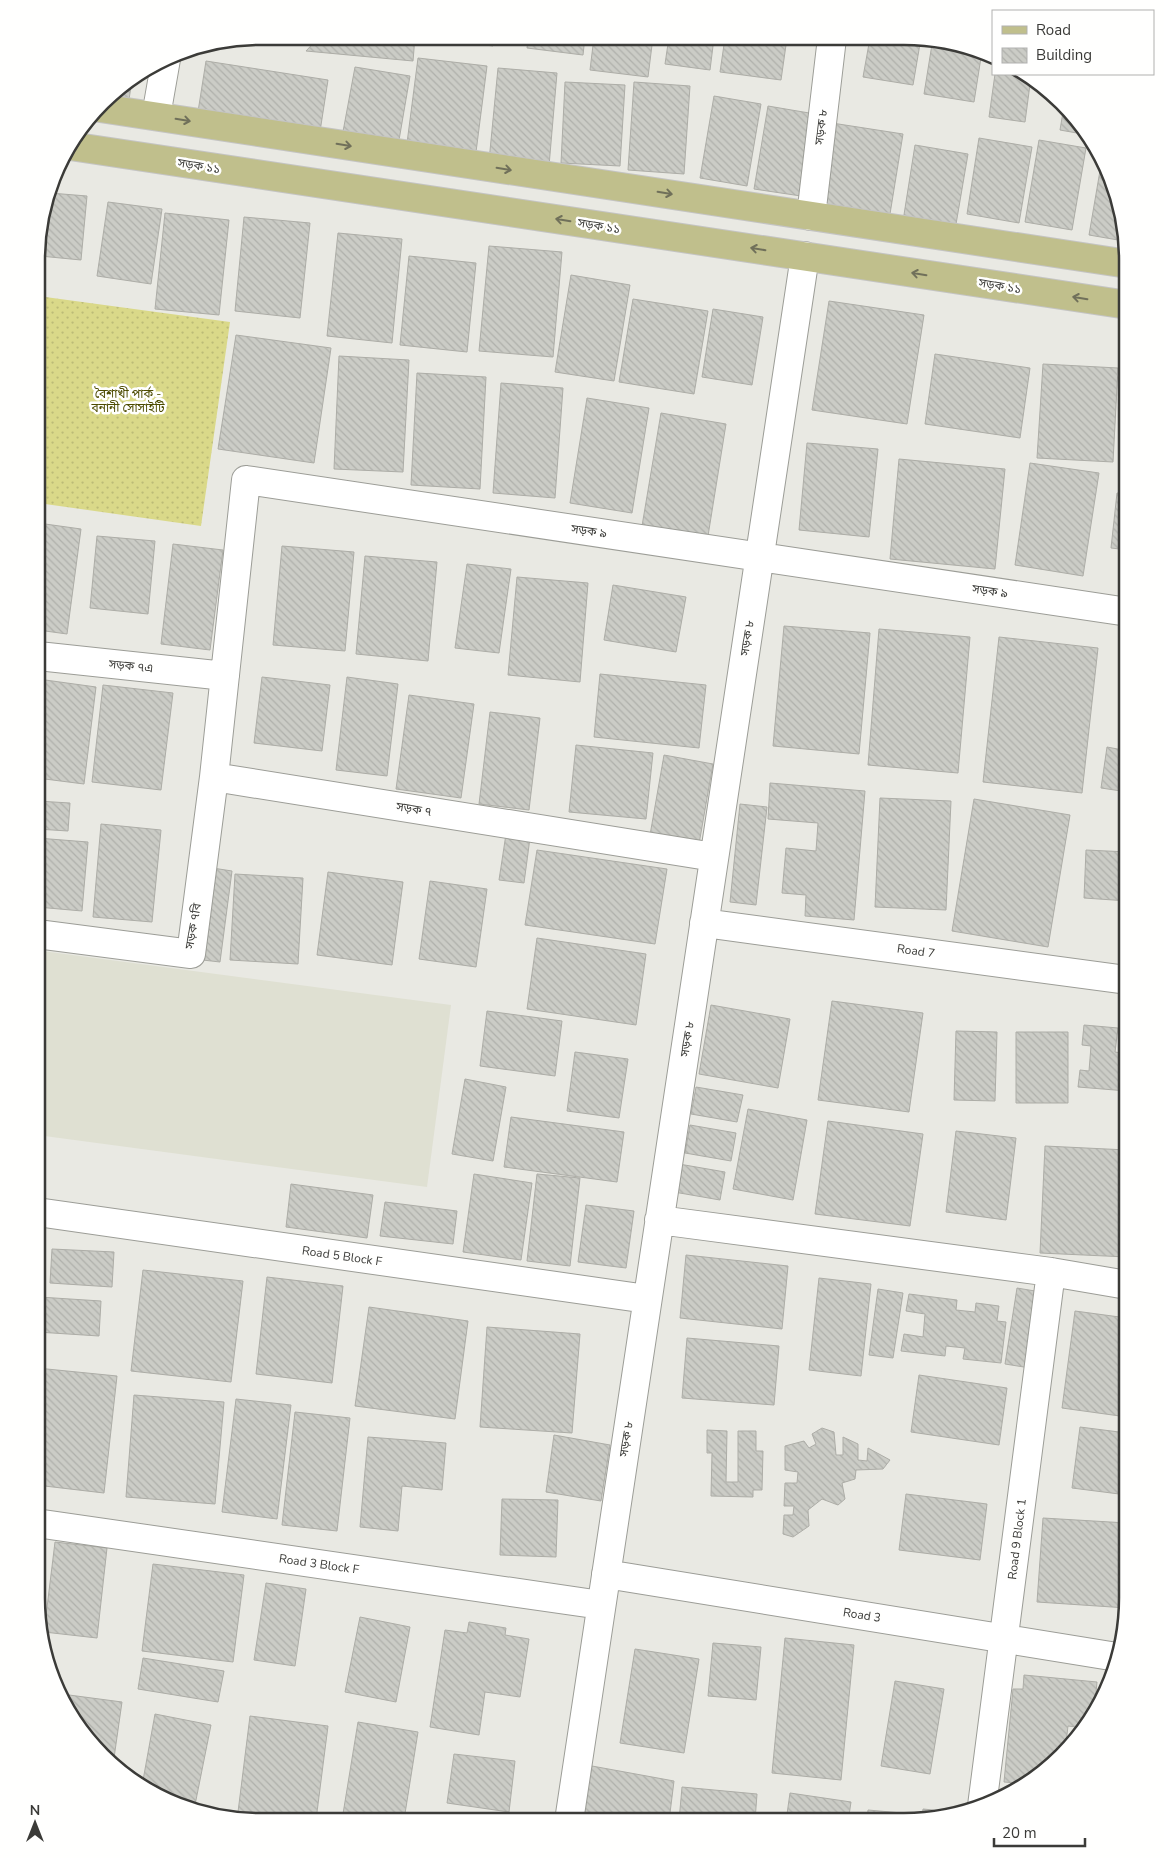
<svg xmlns="http://www.w3.org/2000/svg" width="1164" height="1858" viewBox="0 0 1164 1858" font-family="'Nunito Sans','Noto Sans Bengali',sans-serif">
	<style>
		.built { fill: #dfe0d2 }
		.grass { fill: url(#grass-dots) }
		.building { fill: url(#building-back-hatch); stroke: #adada7 }
		.lines { fill: none; stroke-linecap: round; stroke-linejoin: round }
		.minor-casing { stroke: #9c9d97; stroke-width: 30 }
		.major-casing { stroke: #c4c4c3; stroke-width: 30 }
		.minor { stroke: #fff; stroke-width: 28 }
		.major { stroke: #c0bf8c; stroke-width: 28 }
		.oneway { stroke: #70705a }
		.labels { text-anchor: middle; stroke-width: 5; stroke-linejoin: round; paint-order: stroke }
		.street-label { font-size: 12px; fill: #3b3b38; stroke: #fffffe }
		.park-label { font-size: 12px; fill: #4d4b00; stroke: #fffffe }
		.rim { fill: none; stroke: #3b3b38; stroke-width: 2.5 }
	</style>
	<defs>
		<pattern id="grass-dots" width="8" height="8" patternUnits="userSpaceOnUse" patternTransform="scale(1.25)"><rect width="8" height="8" fill="#dad989"/><path d="M2 2h.1M6 6h.1" fill="none" stroke="#bcbb77" stroke-width="1.8" stroke-linecap="round"/></pattern>
		<pattern id="building-back-hatch" width="6" height="6" patternUnits="userSpaceOnUse" patternTransform="scale(1.25)"><rect width="6" height="6" fill="#cbccc6"/><path d="M-1 5l2 2M0 0l6 6M5-1l2 2" fill="none" stroke="#afb0ab"/></pattern>
	</defs>
	<rect width="100%" height="100%" fill="#e9e9e3"/>
	<path class="built" d="M42,951L451,1005L427,1187L37,1135V987Z"/>
	<path class="grass" d="M38,296L230,322L201,526L38,503Z"/>
	<path class="building" d="M320,36L415,37L413,61L306,51Z
		M438,37H495L493,46L438,39Z
		M528,37H585L583,55L527,48Z
		M594,37H653L648,77L590,70Z
		M669,37L714,38L710,70L665,64Z
		M725,38H787L781,80L720,72Z
		M870,38H921L913,85L863,77Z
		M933,38L982,51L974,102L924,94Z
		M418,58L487,66L476,152L407,143Z
		M206,61L328,80L319,138L197,118Z
		M355,67L410,76L398,146L342,137Z
		M498,68L557,73L549,166L489,161Z
		M995,74H1025L1031,77L1025,122L989,117Z
		M132,80L128,106L104,102L112,92Z
		M565,82L625,85L620,166L561,163Z
		M634,82L690,86L684,174L628,170Z
		M714,96L761,104L747,186L700,178Z
		M768,106L815,114L801,196L754,189Z
		M1064,106L1082,124L1088,135L1060,130Z
		M832,123L903,134L890,214L820,203Z
		M979,138L1032,147L1019,223L967,214Z
		M1039,140L1086,148L1072,230L1025,222Z
		M915,145L968,154L955,230L903,221Z
		M1102,159L1111,175L1124,241L1089,235Z
		M50,193L87,196L81,260L40,256L43,213Z
		M108,202L162,209L151,284L97,276Z
		M165,213L229,220L219,315L155,309Z
		M244,217L310,223L300,318L235,311Z
		M338,233L402,239L392,343L327,336Z
		M489,246L562,252L553,357L479,351Z
		M409,256L476,263L467,352L400,345Z
		M571,275L630,285L614,381L555,372Z
		M633,299L708,311L694,394L619,382Z
		M829,301L924,315L907,424L812,410Z
		M713,309L763,317L752,385L702,377Z
		M236,335L331,348L314,463L218,449Z
		M935,354L1030,368L1020,438L925,424Z
		M339,356L409,360L403,472L334,469Z
		M1043,364L1118,368L1113,462L1037,458Z
		M417,373L486,377L480,489L411,485Z
		M501,383L563,388L555,498L493,493Z
		M587,398L649,408L632,513L570,503Z
		M661,413L726,424L708,536L642,526Z
		M807,443L878,449L869,537L799,530Z
		M899,459L1005,469L995,569L890,559Z
		M1030,463L1099,473L1083,576L1015,565Z
		M1117,493L1128,494V550L1111,548Z
		M38,523L81,529L67,634L38,630Z
		M97,536L155,541L148,614L90,608Z
		M173,544L223,550L210,650L161,644Z
		M282,546L354,552L345,651L273,645Z
		M365,556L437,562L428,661L356,654Z
		M467,564L511,569L499,653L455,648Z
		M517,577L588,583L580,682L508,675Z
		M613,585L686,597L676,652L604,640Z
		M784,626L870,633L859,754L773,746Z
		M879,629L970,637L958,773L868,765Z
		M999,637L1098,648L1082,793L983,782Z
		M600,674L706,685L699,748L594,737Z
		M262,677L330,685L322,751L254,743Z
		M347,677L398,684L387,776L336,770Z
		M38,679L96,687L84,784L37,778Z
		M103,685L173,693L161,790L92,782Z
		M409,695L474,704L461,798L396,789Z
		M490,712L540,718L529,810L479,804Z
		M576,745L653,753L646,819L569,812Z
		M1107,747L1128,751V792L1101,788Z
		M664,755L713,764L699,844L650,835Z
		M770,783L865,791L854,920L805,916L806,895L782,893L786,848L816,851L818,823L768,819Z
		M880,798L951,801L946,910L875,907Z
		M974,799L1070,815L1048,947L952,931Z
		M37,801L70,803L68,831L37,829Z
		M740,804L767,807L756,905L730,902Z
		M101,824L161,830L152,922L93,917Z
		M506,834L530,838L524,883L499,880Z
		M37,838L88,842L82,911L37,907Z
		M537,850L667,869L655,944L525,925Z
		M1086,850L1128,852V901L1084,898Z
		M206,867L232,871L220,962L194,959Z
		M328,872L403,882L392,965L317,955Z
		M235,874L303,878L298,964L230,960Z
		M430,881L487,889L476,967L419,959Z
		M537,938L646,954L636,1025L527,1009Z
		M832,1001L923,1013L909,1112L818,1100Z
		M711,1005L790,1019L778,1088L699,1074Z
		M487,1011L562,1021L555,1076L480,1066Z
		M1084,1025L1118,1028L1115,1052L1127,1054V1091L1078,1087L1080,1070L1089,1071L1091,1046L1082,1045Z
		M956,1031L997,1032L995,1101L954,1100Z
		M1016,1032H1068V1103H1016Z
		M575,1052L628,1059L619,1118L567,1111Z
		M465,1079L506,1087L493,1161L452,1154Z
		M696,1087L743,1095L737,1122L691,1114Z
		M748,1109L807,1120L793,1200L733,1189Z
		M511,1117L624,1132L617,1182L504,1167Z
		M828,1121L923,1134L910,1226L815,1214Z
		M690,1125L736,1133L731,1161L685,1153Z
		M956,1131L1016,1138L1006,1220L946,1212Z
		M1045,1146L1127,1150V1257L1040,1253Z
		M679,1164L725,1172L720,1200L674,1192Z
		M474,1174L532,1183L521,1260L463,1252Z
		M537,1174L580,1178L570,1266L527,1261Z
		M291,1184L373,1195L367,1238L286,1227Z
		M385,1202L457,1211L453,1244L380,1236Z
		M586,1205L634,1211L626,1268L578,1262Z
		M52,1249L114,1252L112,1287L50,1283Z
		M686,1255L788,1266L782,1329L680,1318Z
		M143,1270L243,1281L231,1382L131,1371Z
		M267,1277L343,1286L332,1383L256,1374Z
		M819,1278L871,1284L861,1376L809,1370Z
		M1017,1288L1041,1292L1030,1368L1005,1364Z
		M878,1289L903,1293L893,1358L869,1355Z
		M909,1294L957,1300L956,1310L975,1312L976,1303L999,1306L997,1321L1006,1322L1001,1363L963,1359L965,1348L946,1346L945,1356L901,1351L904,1334L923,1337L925,1314L906,1311Z
		M39,1297L101,1301L99,1336L37,1332Z
		M369,1307L468,1321L455,1419L355,1406Z
		M1075,1311L1127,1318V1417L1062,1408Z
		M487,1327L580,1334L572,1433L480,1427Z
		M687,1338L779,1346L774,1405L682,1398Z
		M37,1368L117,1376L104,1493L36,1485Z
		M919,1375L1007,1388L999,1445L911,1432Z
		M134,1395L224,1402L215,1504L126,1497Z
		M236,1399L291,1405L277,1519L222,1512Z
		M295,1412L350,1418L337,1531L282,1525Z
		M1080,1427L1127,1433V1495L1072,1488Z
		M822,1428L834,1432L836,1455H843V1437L858,1444V1460L867,1461L868,1448L890,1460L883,1469L856,1470L855,1479L842,1483L845,1499L838,1505L822,1499L808,1510L809,1526L793,1537L783,1534L784,1515H793L794,1506H784L785,1483H797L798,1472L785,1470V1446L804,1441L809,1448L816,1444L812,1434Z
		M707,1430L727,1431L726,1482H738V1431H756V1451H763L762,1490H753V1497L711,1496L712,1453H707Z
		M554,1435L610,1445L601,1501L546,1492Z
		M368,1437L446,1443L442,1490L402,1486L398,1531L360,1527Z
		M906,1494L987,1504L980,1560L899,1550Z
		M502,1499L558,1500L556,1557L500,1555Z
		M1043,1518L1127,1523V1608L1037,1602Z
		M55,1542L107,1548L97,1638L44,1632Z
		M153,1564L244,1575L233,1662L142,1651Z
		M266,1583L306,1589L295,1666L254,1660Z
		M360,1617L410,1627L396,1702L345,1692Z
		M469,1622L506,1628L505,1635L529,1639L520,1697L485,1692L479,1735L430,1727L445,1630L467,1633Z
		M785,1638L854,1645L841,1780L772,1773Z
		M713,1643L761,1647L756,1700L708,1696Z
		M635,1649L699,1659L684,1753L620,1743Z
		M143,1658L224,1671L218,1702L138,1689Z
		M1024,1675L1097,1682L1094,1714L1085,1728L1068,1726L1065,1751L1041,1775L1016,1790L1017,1783L1004,1782L1013,1689H1023Z
		M895,1681L944,1689L930,1774L881,1766Z
		M69,1695L122,1702L113,1765L83,1735L67,1708Z
		M155,1714L211,1725L194,1810L172,1803L142,1786Z
		M250,1716L328,1726L316,1820H237Z
		M358,1722L418,1732L404,1820H342Z
		M454,1754L515,1761L509,1812L447,1803Z
		M592,1766L674,1781L669,1821H624L582,1814Z
		M682,1787L757,1794L755,1821H679Z
		M790,1793L851,1802L848,1822L786,1821Z
		M923,1809L954,1812L922,1818Z
		M868,1810L902,1813L901,1822H867Z"/>
	<g class="lines">
		<defs>
			<path id="minor" d="M156,116L166,59
				M811,216L832,38
				M38,656L225,676
				M214,777L714,857
				M704,923L1127,980
				M37,934L191,954L214,777L246,480L1128,612
				M37,1212L647,1299
				M659,1220L1051,1272L1127,1285
				M36,1523L601,1605
				M606,1574L1117,1657
				M982,1806L1051,1272
				M569,1821L805,256"/>
			<path id="major" d="M100,108L1128,264
				M70,146L1128,305"/>
		</defs>
		<use href="#minor" class="minor-casing"/>
		<use href="#major" class="major-casing"/>
		<use href="#minor" class="minor"/>
		<use href="#major" class="major"/>
	</g>
	<defs><path id="oneway-shaft" d="M-6 0H5M1.5-3L5.5 0L1.5 3" fill="none" stroke-width="1.6" stroke-linecap="round" stroke-linejoin="round" transform="scale(1.25)"/></defs>
	<g class="oneway">
		<use href="#oneway-shaft" transform="translate(183 120) rotate(9)"/>
		<use href="#oneway-shaft" transform="translate(344 145) rotate(9)"/>
		<use href="#oneway-shaft" transform="translate(504 169) rotate(9)"/>
		<use href="#oneway-shaft" transform="translate(665 193) rotate(9)"/>
		<use href="#oneway-shaft" transform="translate(563 220) rotate(-171)"/>
		<use href="#oneway-shaft" transform="translate(758 249) rotate(-171)"/>
		<use href="#oneway-shaft" transform="translate(919 274) rotate(-171)"/>
		<use href="#oneway-shaft" transform="translate(1080 298) rotate(-171)"/>
	</g>
	<g class="labels">
		<g class="street-label">
			<text transform="translate(821 127) rotate(-83)" y="4">সড়ক ৮</text>
			<text transform="translate(199 166) rotate(9)" y="4">সড়ক ১১</text>
			<text transform="translate(599 226) rotate(9)" y="4">সড়ক ১১</text>
			<text transform="translate(1000 286) rotate(9)" y="4">সড়ক ১১</text>
			<text transform="translate(589 531) rotate(8)" y="4">সড়ক ৯</text>
			<text transform="translate(990 591) rotate(8)" y="4">সড়ক ৯</text>
			<text transform="translate(747 638) rotate(-81)" y="4">সড়ক ৮</text>
			<text transform="translate(131 666) rotate(6)" y="4">সড়ক ৭এ</text>
			<text transform="translate(414 809) rotate(9)" y="4">সড়ক ৭</text>
			<text transform="translate(193 926) rotate(-80)" y="4">সড়ক ৭বি</text>
			<text transform="translate(916 951) rotate(8)" y="4">Road 7</text>
			<text transform="translate(687 1039) rotate(-81)" y="4">সড়ক ৮</text>
			<text transform="translate(342 1256) rotate(8)" y="4">Road 5 Block F</text>
			<text transform="translate(626 1439) rotate(-81)" y="4">সড়ক ৮</text>
			<text transform="translate(1017 1539) rotate(-83)" y="4">Road 9 Block 1</text>
			<text transform="translate(319 1564) rotate(8)" y="4">Road 3 Block F</text>
			<text transform="translate(862 1615) rotate(9)" y="4">Road 3</text>
		</g>
		<g class="park-label">
			<text x="128" y="398">বৈশাখী পার্ক -<tspan x="128" dy="14">বনানী সোসাইটি</tspan></text>
		</g>
	</g>
	<path d="M0 0H1164V1858H0ZM260 45H904A215 215 0 0 1 1119 260V1598A215 215 0 0 1 904 1813H260A215 215 0 0 1 45 1598V260A215 215 0 0 1 260 45Z" fill="#fffffe" fill-rule="evenodd"/>
	<path class="rim" d="M260 45H904A215 215 0 0 1 1119 260V1598A215 215 0 0 1 904 1813H260A215 215 0 0 1 45 1598V260A215 215 0 0 1 260 45Z"/>
	<rect x="992" y="10" width="162" height="65" fill="#fffffe" stroke="#b1b1af"/>
	<rect x="1002" y="26" width="25" height="8" fill="#c0bf8c" stroke="#b1b1af"/>
	<text x="1036" y="35" font-size="15" fill="#3b3b38">Road</text>
	<rect x="1002" y="48" width="25" height="15" fill="url(#building-back-hatch)" stroke="#b1b1af"/>
	<text x="1036" y="60" font-size="15" fill="#3b3b38">Building</text>
	<g transform="translate(35 1823)" stroke="#fffffe" stroke-width="4" paint-order="stroke">
	<path d="M0-4L9 19L0 12L-9 19Z" fill="#3b3b38"/>
	<text y="-8" font-size="14" font-weight="bold" text-anchor="middle" fill="#3b3b38">N</text>
	</g>
	<path d="M994 1838v8h91v-8" fill="none" stroke="#3b3b38" stroke-width="2.5"/>
	<text x="1002" y="1838" font-size="15" fill="#3b3b38" stroke="#fffffe" stroke-width="4" paint-order="stroke">20 m</text>
</svg>
